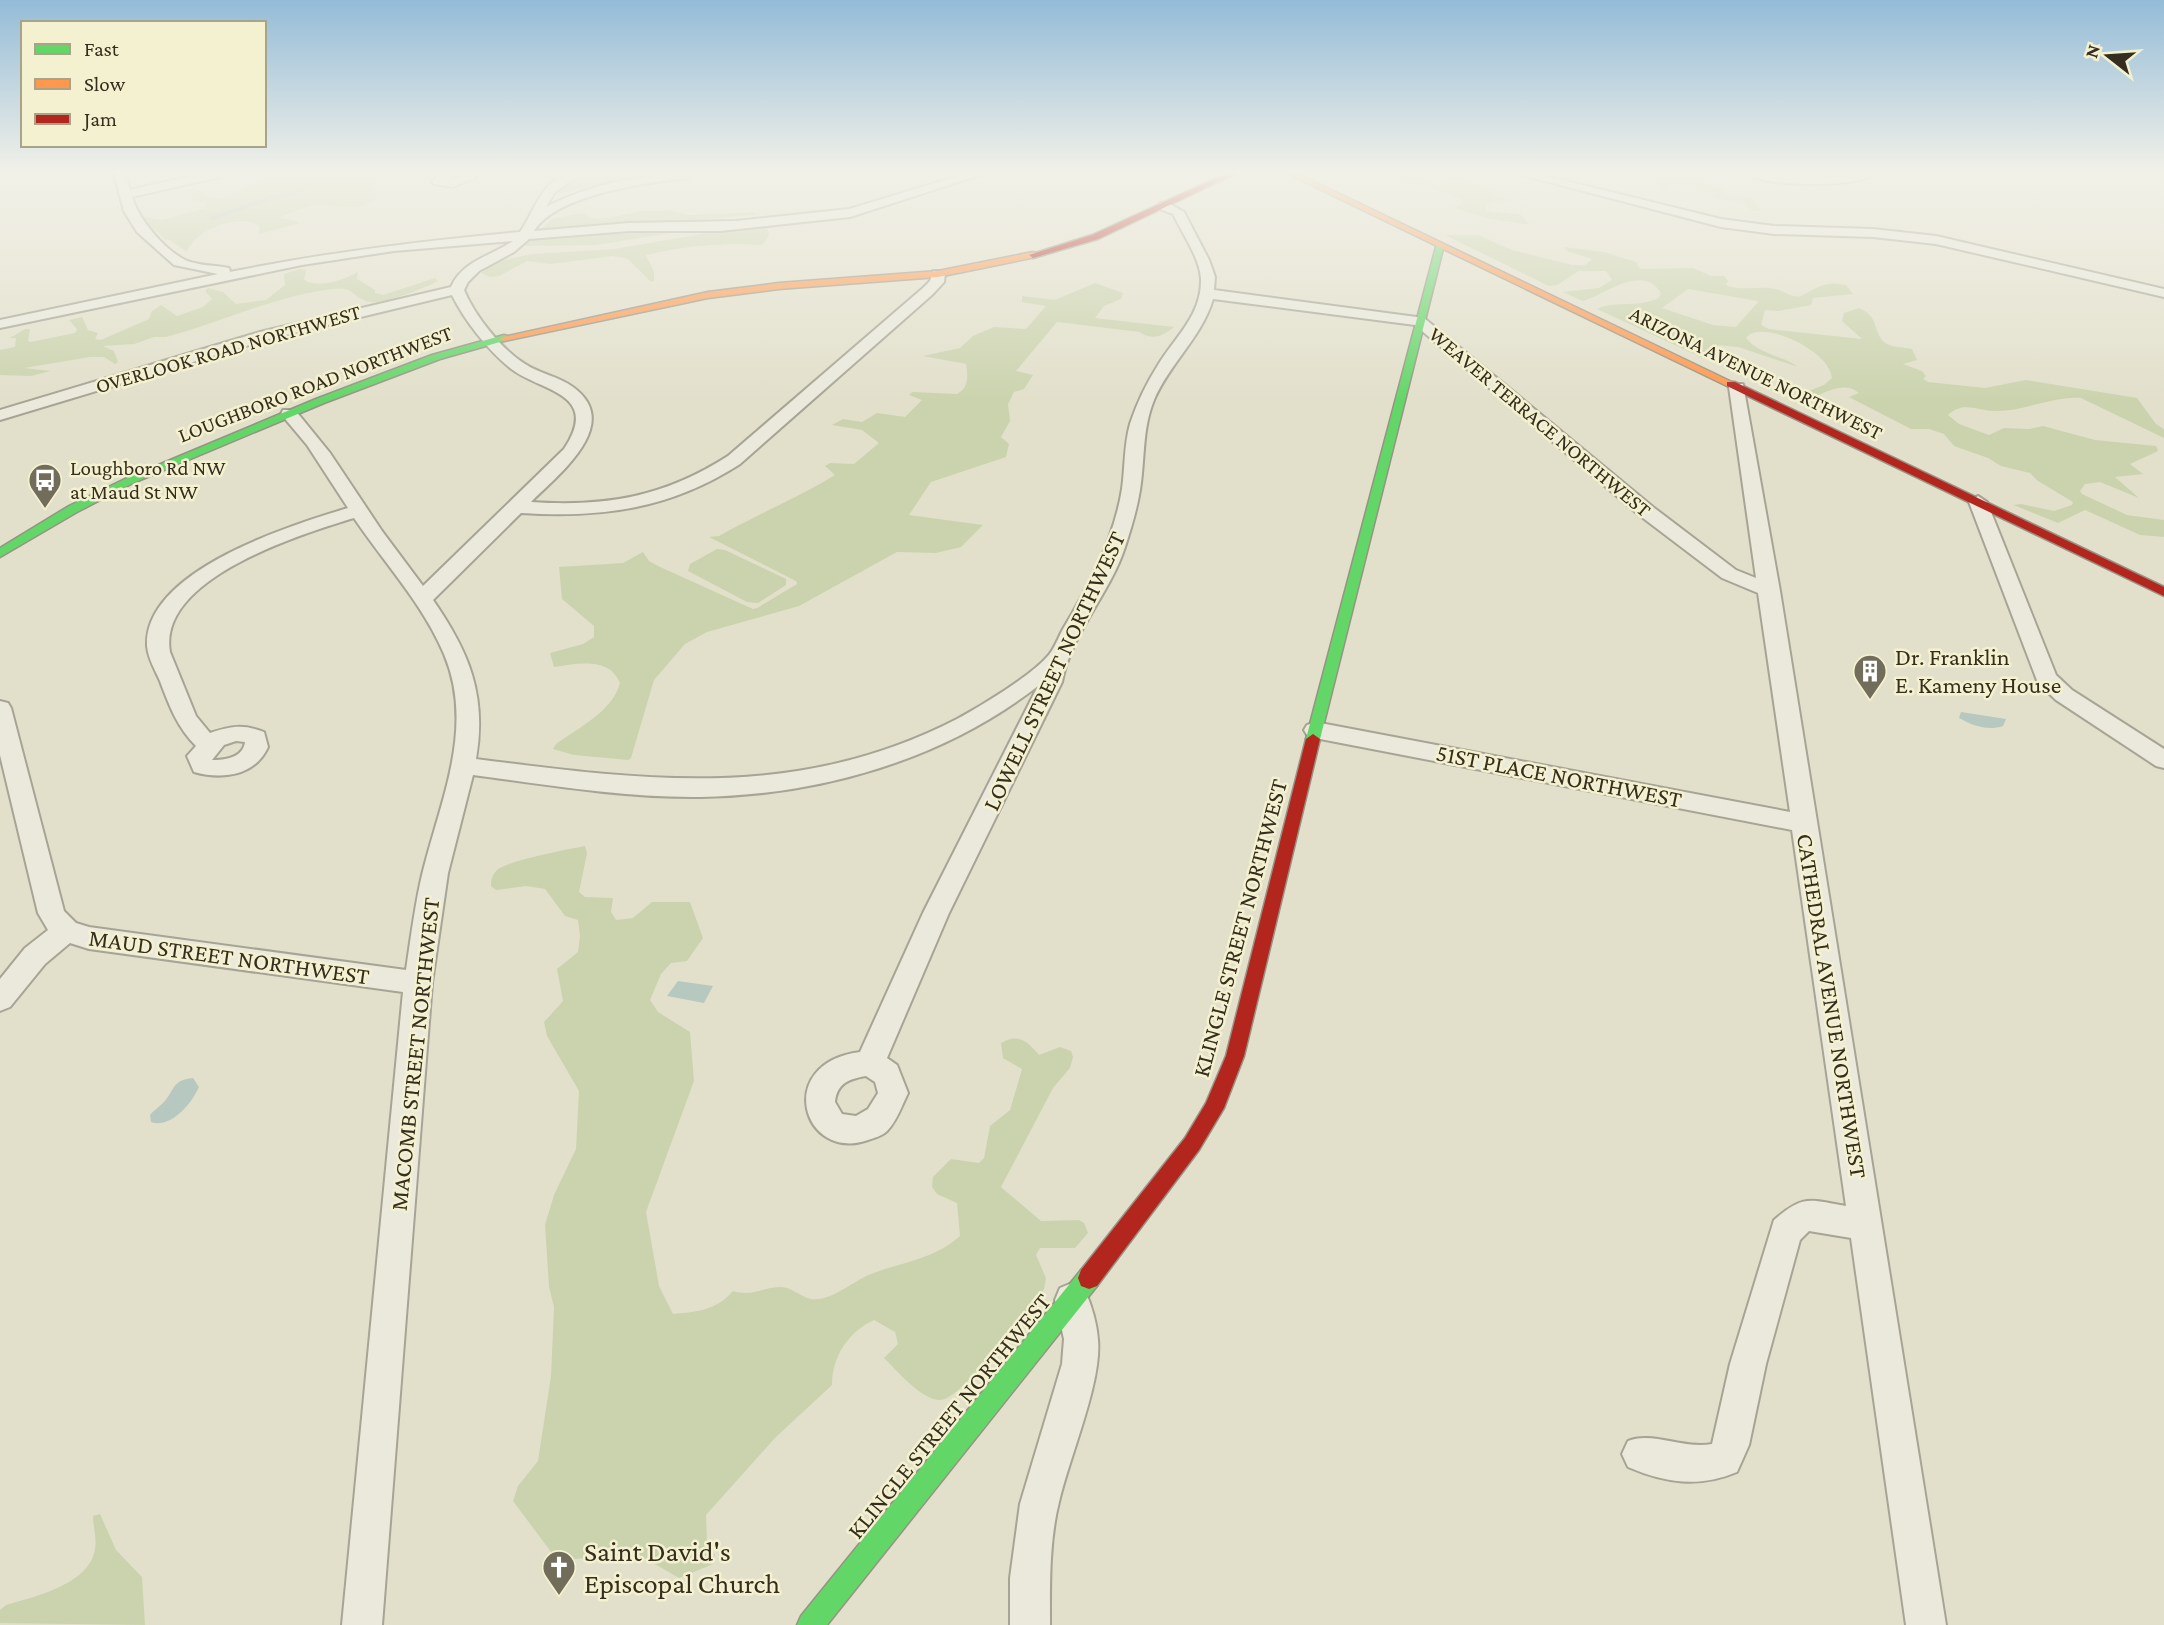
<svg xmlns="http://www.w3.org/2000/svg" width="2164" height="1625" viewBox="0 0 2164 1625" font-family="'Crimson Pro',serif">
	<style>
		.green { fill: #cbd3ae; fill-rule: evenodd }
		.water { fill: #b7c8c0 }
		.lines { fill: none; stroke-linecap: round; stroke-linejoin: round }
		.stream { stroke: #b7c8c0; stroke-width: 3.5 }
		.street-casing { stroke: #a7a495; stroke-width: 4 }
		.fast-casing { stroke: #979384; stroke-width: 3 }
		.slow-casing { stroke: #979384; stroke-width: 3 }
		.jam-casing { stroke: #979384; stroke-width: 3 }
		.street { fill: #eae9dc; fill-rule: evenodd }
		.fast { fill: #63d668; fill-rule: evenodd }
		.slow { fill: #ff974d; fill-rule: evenodd }
		.jam { fill: #b3261e; fill-rule: evenodd }
		.labels { text-anchor: middle; stroke-width: 5; stroke-linejoin: round; paint-order: stroke }
		.far-street-label { font-size: 21px; fill: #352d1d; stroke: #f4f1d1 }
		.far-poi-label { font-size: 21px; fill: #352d1d; stroke: #f4f1d1; text-anchor: start }
		.poi-label { font-size: 24px; fill: #352d1d; stroke: #f4f1d1; text-anchor: start }
		.street-label { font-size: 24px; fill: #352d1d; stroke: #f4f1d1 }
		.near-poi-label { font-size: 28px; fill: #352d1d; stroke: #f4f1d1; text-anchor: start }
	</style>
	<rect width="100%" height="100%" fill="#e2e0cb"/>
	<path class="green" d="M278,174H377L380,178L374,186L377,197C361,216 328,201 307,207C298,209 289,214 280,217L301,223L259,234L260,226C240,213 195,229 187,252L168,239L166,240L144,220L143,217L162,220L205,208V203L195,201L183,191L196,188C216,208 233,194 251,186C260,181 270,178 278,174Z
		M589,174H648L554,195Z
		M1631,174H1702L1703,182L1721,188L1725,195L1750,197L1762,212L1752,211L1743,202L1716,199L1710,194L1674,183L1660,190L1657,181Z
		M1393,175L1414,178L1437,186L1456,179L1497,192L1492,195L1514,201L1493,202L1486,205V211L1520,214L1530,225L1491,219L1453,208L1463,203V200L1423,186L1389,179Z
		M670,210L689,215L754,212L756,215L541,231V229L552,219L582,213C598,224 619,215 636,212C647,210 659,211 670,210Z
		M709,227L596,245L525,246L529,241L539,238L625,230Z
		M765,228L768,229L769,236L762,245C723,242 685,246 646,255L654,272V281L651,282L628,259L613,256L551,264L527,261L499,276L490,277L481,273L496,262L532,254L614,249L731,229Z
		M1445,235H1478L1512,250L1572,265H1585L1592,259L1567,251L1564,247L1604,252L1636,262L1640,269L1693,268L1711,276H1724L1728,281L1726,285C1743,292 1759,285 1775,289C1782,290 1794,299 1801,296C1820,287 1822,281 1846,285L1853,294L1813,298L1811,305L1778,311L1765,310L1761,325L1769,329L1862,339L1842,321L1844,313L1859,308C1880,317 1872,331 1885,343C1892,348 1904,347 1912,349L1917,360L1903,364L1922,371L1926,376L1923,379L1928,382L1985,388L2026,380L2137,398L2156,424L2164,429V438L2081,398C2052,396 2023,412 1994,411C1975,410 1963,401 1948,415L1959,424L1989,435L2004,428L2029,429L2043,426L2095,440L2156,446L2158,451L2130,464L2143,474L2115,477L2139,498L2100,482L2085,484L2080,491L2082,494L2127,515L2164,520V537L2140,535L2085,510L2058,523L2016,506L2013,505L2021,504L2054,511L2072,505L2073,502L2038,481L2030,473L2001,466L1988,458L1954,446L1944,434L1929,429H1911L1849,397L1859,393C1841,377 1816,401 1796,401L1791,398L1824,385L1832,378C1830,350 1760,318 1746,338C1759,355 1783,355 1798,367L1738,347L1719,345L1701,357L1597,309C1617,300 1638,308 1659,298L1661,293C1642,263 1605,295 1583,301L1563,292L1599,288L1612,280L1606,271H1579L1557,285L1549,286ZM1688,289L1758,301V302L1736,327L1713,325L1662,308Z
		M300,269L306,270L304,280C320,289 343,280 358,272L357,279L375,290V293L383,295L435,278L438,281C425,288 379,307 366,301C351,295 353,286 332,289C275,296 221,322 166,337H154L134,344L103,346L114,351L118,362L115,364L104,357H90L24,368L51,371L31,376L0,375V350L15,347L16,338H10L25,329H30L28,341L31,342L75,333L77,329L69,320L82,317L88,330L98,333L95,339L101,340L149,319L152,311L161,305L177,316L203,307L212,299L205,291L208,288L223,292L236,304L266,300L285,285L284,274Z
		M1095,283L1123,293L1121,299L1104,306L1095,318L1174,327C1163,336 1152,341 1140,332L1057,322L1016,371L1033,375L1024,389L1014,392L1008,404L1010,421L1001,437L1009,444L1006,457L931,482L909,515L983,525L961,547L936,553L897,552L799,606L707,632L685,644L654,680L631,758L628,760L574,755L553,749L556,744C578,728 613,711 620,683C609,656 576,664 554,667L550,653L583,644L594,637V626L562,599L559,567L623,563L643,552L649,561L658,566L753,609L757,608L797,584L796,581L709,537L719,536C757,514 798,498 835,475L825,466L830,463L854,464L879,443L862,430L832,425L843,419L862,422L877,413L905,417L922,400L909,395L912,392L957,394C969,388 968,376 966,364L923,356L960,348L973,336L994,327L1026,329L1046,306L1022,302V296L1055,300Z
		M717,549L725,550L786,579V585L758,603L747,602L688,571L690,564Z
		M585,846L587,853L579,892L585,897L613,898L611,912L616,920L633,918L652,902H690L703,938L687,961L671,963L661,974L650,1000L658,1012L690,1032L694,1081L646,1212L659,1286L673,1314C697,1312 717,1310 733,1291C754,1297 761,1287 781,1287C791,1287 801,1297 811,1299C831,1302 853,1281 871,1274C902,1262 935,1259 960,1236L957,1203L937,1194L932,1187L933,1177L951,1159L979,1163L984,1158L990,1126L1010,1110L1022,1069L1003,1058L1001,1043C1019,1033 1027,1041 1039,1055L1060,1047L1071,1051L1073,1057L1070,1068L1053,1088L1001,1187L1041,1221L1079,1220L1084,1223L1088,1233L1075,1248H1040L1036,1255L1046,1278L1044,1289C1029,1309 960,1403 939,1400C921,1399 897,1371 884,1358L898,1344L895,1332L874,1320C848,1332 832,1357 832,1385L776,1437L706,1515L707,1543L715,1555L711,1565L679,1578L639,1555L557,1560L513,1501L518,1486L538,1461L551,1376L554,1307L549,1287L545,1225L554,1195L576,1149L579,1091L547,1036L544,1022L563,1001L557,969L578,952L580,936L578,920L565,916L545,889L526,886L496,890L491,886C491,880 492,875 497,870C506,861 569,849 585,846Z
		M100,1514L116,1550L142,1577L145,1625L0,1623V1610L6,1605C34,1597 90,1584 95,1549C97,1539 93,1526 93,1516Z"/>
	<path class="water" d="M1961,712L2006,719L2003,726C1988,731 1973,726 1959,718Z
		M678,981L713,986L704,1003L667,996Z
		M193,1078L199,1087C192,1103 171,1129 151,1122L150,1115C154,1110 159,1107 163,1103C175,1091 171,1080 193,1078Z"/>
	<g class="lines">
		<path class="stream" d="M560,191C581,188 598,178 619,174
			M213,218L276,196L295,193L332,174"/>
		<defs>
			<path id="street" d="M114,174H126L130,190L200,174H221L219,177L132,197C139,220 164,249 185,260C199,266 215,265 229,268L230,272C328,252 422,241 520,232C539,205 541,173 582,174L555,192L546,207C591,184 643,173 693,174L687,178C646,183 557,194 534,231L629,223L736,221L849,209L965,174H983L850,217L721,231H629L529,239L514,252L479,271L468,282L464,290C475,316 501,349 525,364C540,374 558,376 573,387C624,424 558,475 531,502C606,507 664,497 728,456L923,288L930,281L933,271H943L945,274L944,282L933,294L740,464C670,509 603,518 521,513L433,600C469,652 487,695 476,759C647,781 797,801 957,719C981,706 1029,677 1047,657C1054,650 1058,638 1063,629C1089,586 1114,539 1122,489C1125,468 1124,445 1130,424C1137,403 1146,384 1158,365C1175,337 1202,315 1201,279C1200,258 1182,233 1173,214L1160,209V203H1168L1184,212L1209,260L1215,277L1214,290L1424,318L1653,507L1736,570L1756,578L1729,387L1731,384H1743L1780,591L1946,1625H1906L1851,1238L1809,1231L1800,1240L1766,1364L1749,1445L1737,1472C1699,1488 1665,1483 1628,1467L1622,1454L1628,1441C1651,1431 1683,1449 1712,1444L1730,1364L1774,1220C1804,1194 1809,1200 1846,1206L1792,830L1315,738L1307,735L1304,730L1307,725L1315,722L1790,812L1758,593L1722,578L1639,515L1415,325L1213,299C1202,337 1169,364 1154,400C1142,429 1145,459 1140,490C1137,509 1131,529 1125,547C1110,594 1071,633 1062,682L949,913L887,1058L897,1065L908,1093C902,1105 897,1121 887,1131C882,1136 874,1138 868,1140C803,1163 773,1063 860,1052L923,913L1038,686C943,760 820,795 701,797C625,798 548,785 473,775L448,873L432,983L382,1625H342L403,992L89,949L70,943L45,964L10,1007L0,1011V979L25,948L48,930L38,913L0,755V701L8,703L11,708L64,911L76,923L89,927L406,970C411,937 415,903 423,871C441,799 475,727 444,654C423,604 385,564 354,518C302,534 157,578 170,652L196,716L210,733C231,726 243,724 264,732L268,747C255,776 222,780 194,772L187,756L196,746C177,727 169,705 160,681C155,670 148,658 147,646C144,570 292,525 348,508L307,445L281,414L283,410H295L330,453L382,531L423,586L564,449C602,392 540,392 510,368C487,349 465,321 452,295L269,339L0,420V410L260,332L451,287C462,261 491,256 513,241L394,251L302,265L0,328V320L218,274L174,265L137,232L124,211ZM236,741L245,742C243,758 225,760 212,760L224,745ZM866,1076L875,1082L878,1093L868,1109L856,1116L842,1114L835,1102C837,1083 849,1079 866,1076Z
				M440,174H454L449,179C459,179 466,174 476,174V177L453,187L434,184L432,181Z
				M1518,174H1538L1721,219L1774,226L1873,229L1936,236L2164,289V297L1936,244L1873,237L1774,234L1721,227Z
				M1746,174L1826,177L1875,174C1857,188 1764,187 1746,174Z
				M1978,496L1987,502L2056,675L2072,690L2164,749V768L2156,766L2056,700L2038,683L1969,502Z
				M1072,1283L1084,1288C1091,1304 1097,1323 1098,1340C1102,1382 1069,1458 1059,1502C1049,1541 1050,1585 1050,1625H1010V1578L1020,1504L1062,1364L1064,1339L1055,1300L1060,1288Z"/>
			<path id="fast" d="M1437,243L1444,245L1320,739L1313,744L1306,739Z
				M504,335L507,336V340L440,359L324,403L133,483L77,512L0,557V548L69,506L125,479L316,399L432,355Z
				M1089,1267L1097,1270L1100,1278L1097,1286L827,1625H797L801,1616L1081,1270Z"/>
			<path id="slow" d="M1288,174H1298L1736,384L1727,386Z
				M1033,252L1036,253V257L938,277L779,289L708,298L504,341L499,338L708,292L779,283L938,271Z"/>
			<path id="jam" d="M1225,174H1235L1098,239L1033,258L1029,255L1092,235Z
				M1727,382H1735L2164,587V596L1727,386Z
				M1313,734L1320,739L1244,1056L1224,1108L1199,1150L1097,1286L1089,1289L1081,1286L1078,1278L1081,1270L1185,1138L1206,1103L1226,1056L1306,739Z"/>
		</defs>
		<use href="#street" class="street-casing"/>
		<use href="#fast" class="fast-casing"/>
		<use href="#slow" class="slow-casing"/>
		<use href="#jam" class="jam-casing"/>
		<use href="#street" class="street"/>
		<use href="#fast" class="fast"/>
		<use href="#slow" class="slow"/>
		<use href="#jam" class="jam"/>
	</g>
	<linearGradient id="sky" x2="0" y2="1"><stop stop-color="#94bcd8"/><stop offset="0.43" stop-color="#f2f1e8"/><stop offset="1" stop-color="#f2f1e8" stop-opacity="0"/></linearGradient>
	<rect width="2164" height="401" fill="url(#sky)"/>
	<defs>
		<symbol id="bus-pin" viewBox="-11 -11 22 30"><path d="M0 17L-7.5 6A9.5 9.5 0 1 1 7.5 6Z" fill="#726c5a" stroke="#f4f1d1"/><path d="M-5-6H5V4H4V6H2V4H-2V6H-4V4H-5ZM-3.5-4V0h7V-4ZM-3.5 1.2v1.5H-2V1.2ZM2 1.2v1.5H3.5V1.2Z" fill="#fff"/></symbol>
		<symbol id="building-pin" viewBox="-11 -11 22 30"><path d="M0 17L-7.5 6A9.5 9.5 0 1 1 7.5 6Z" fill="#726c5a" stroke="#f4f1d1"/><path d="M-4-6H4V6H1V3H-1V6H-4ZM-2.5-4.3h1.7v1.8h-1.7ZM.8-4.3h1.7v1.8H.8ZM-2.5-1h1.7V.8h-1.7ZM.8-1h1.7V.8H.8Z" fill="#fff"/></symbol>
		<symbol id="church-pin" viewBox="-11 -11 22 30"><path d="M0 17L-7.5 6A9.5 9.5 0 1 1 7.5 6Z" fill="#726c5a" stroke="#f4f1d1"/><path d="M-1.2-6h2.4v3.5h3.3v2.4h-3.3V6h-2.4V-.1h-3.3v-2.4h3.3Z" fill="#fff"/></symbol>
	</defs>
	<g fill-rule="evenodd">
		<use href="#bus-pin" x="26" y="461" width="38" height="52"/>
		<use href="#building-pin" x="1851" y="652" width="38" height="52"/>
		<use href="#church-pin" x="540" y="1548" width="38" height="52"/>
	</g>
	<g class="labels">
		<g class="far-street-label">
			<text transform="translate(228 349) rotate(-16)" y="7">OVERLOOK ROAD NORTHWEST</text>
			<text transform="translate(1756 373) rotate(26)" y="7">ARIZONA AVENUE NORTHWEST</text>
			<text transform="translate(315 384) rotate(-21)" y="7">LOUGHBORO ROAD NORTHWEST</text>
			<text transform="translate(1540 422) rotate(40)" y="7">WEAVER TERRACE NORTHWEST</text>
		</g>
		<g class="far-poi-label">
			<text x="70" y="475">Loughboro Rd NW<tspan x="70" dy="24">at Maud St NW</tspan></text>
		</g>
		<g class="poi-label">
			<text x="1895" y="665">Dr. Franklin<tspan x="1895" dy="28">E. Kameny House</tspan></text>
		</g>
		<g class="street-label">
			<text transform="translate(1054 671) rotate(-65)" y="8">LOWELL STREET NORTHWEST</text>
			<text transform="translate(1559 776) rotate(11)" y="8">51ST PLACE NORTHWEST</text>
			<text transform="translate(1240 928) rotate(-75)" y="8">KLINGLE STREET NORTHWEST</text>
			<text transform="translate(229 957) rotate(8)" y="8">MAUD STREET NORTHWEST</text>
			<text transform="translate(1832 1006) rotate(81)" y="8">CATHEDRAL AVENUE NORTHWEST</text>
			<text transform="translate(415 1054) rotate(-84)" y="8">MACOMB STREET NORTHWEST</text>
			<text transform="translate(949 1416) rotate(-51)" y="8">KLINGLE STREET NORTHWEST</text>
		</g>
		<g class="near-poi-label">
			<text x="584" y="1561">Saint David's<tspan x="584" dy="32">Episcopal Church</tspan></text>
		</g>
	</g>
	<rect x="21" y="21" width="245" height="126" fill="#f4f1d1" stroke="#a8a389" stroke-width="2"/>
	<rect x="35" y="44" width="35" height="10" fill="#63d668" stroke="#a8a389" stroke-width="2"/>
	<text x="84" y="56" font-size="21" fill="#352d1d">Fast</text>
	<rect x="35" y="79" width="35" height="10" fill="#ff974d" stroke="#a8a389" stroke-width="2"/>
	<text x="84" y="91" font-size="21" fill="#352d1d">Slow</text>
	<rect x="35" y="114" width="35" height="10" fill="#b3261e" stroke="#a8a389" stroke-width="2"/>
	<text x="84" y="126" font-size="21" fill="#352d1d">Jam</text>
	<g transform="translate(2108 56) rotate(287)" stroke="#f4f1d1" stroke-width="5" paint-order="stroke">
	<path d="M0-5L12 26L0 18L-12 26Z" fill="#352d1d"/>
	<text y="-10" font-size="19" font-weight="bold" text-anchor="middle" fill="#352d1d">N</text>
	</g>
</svg>
